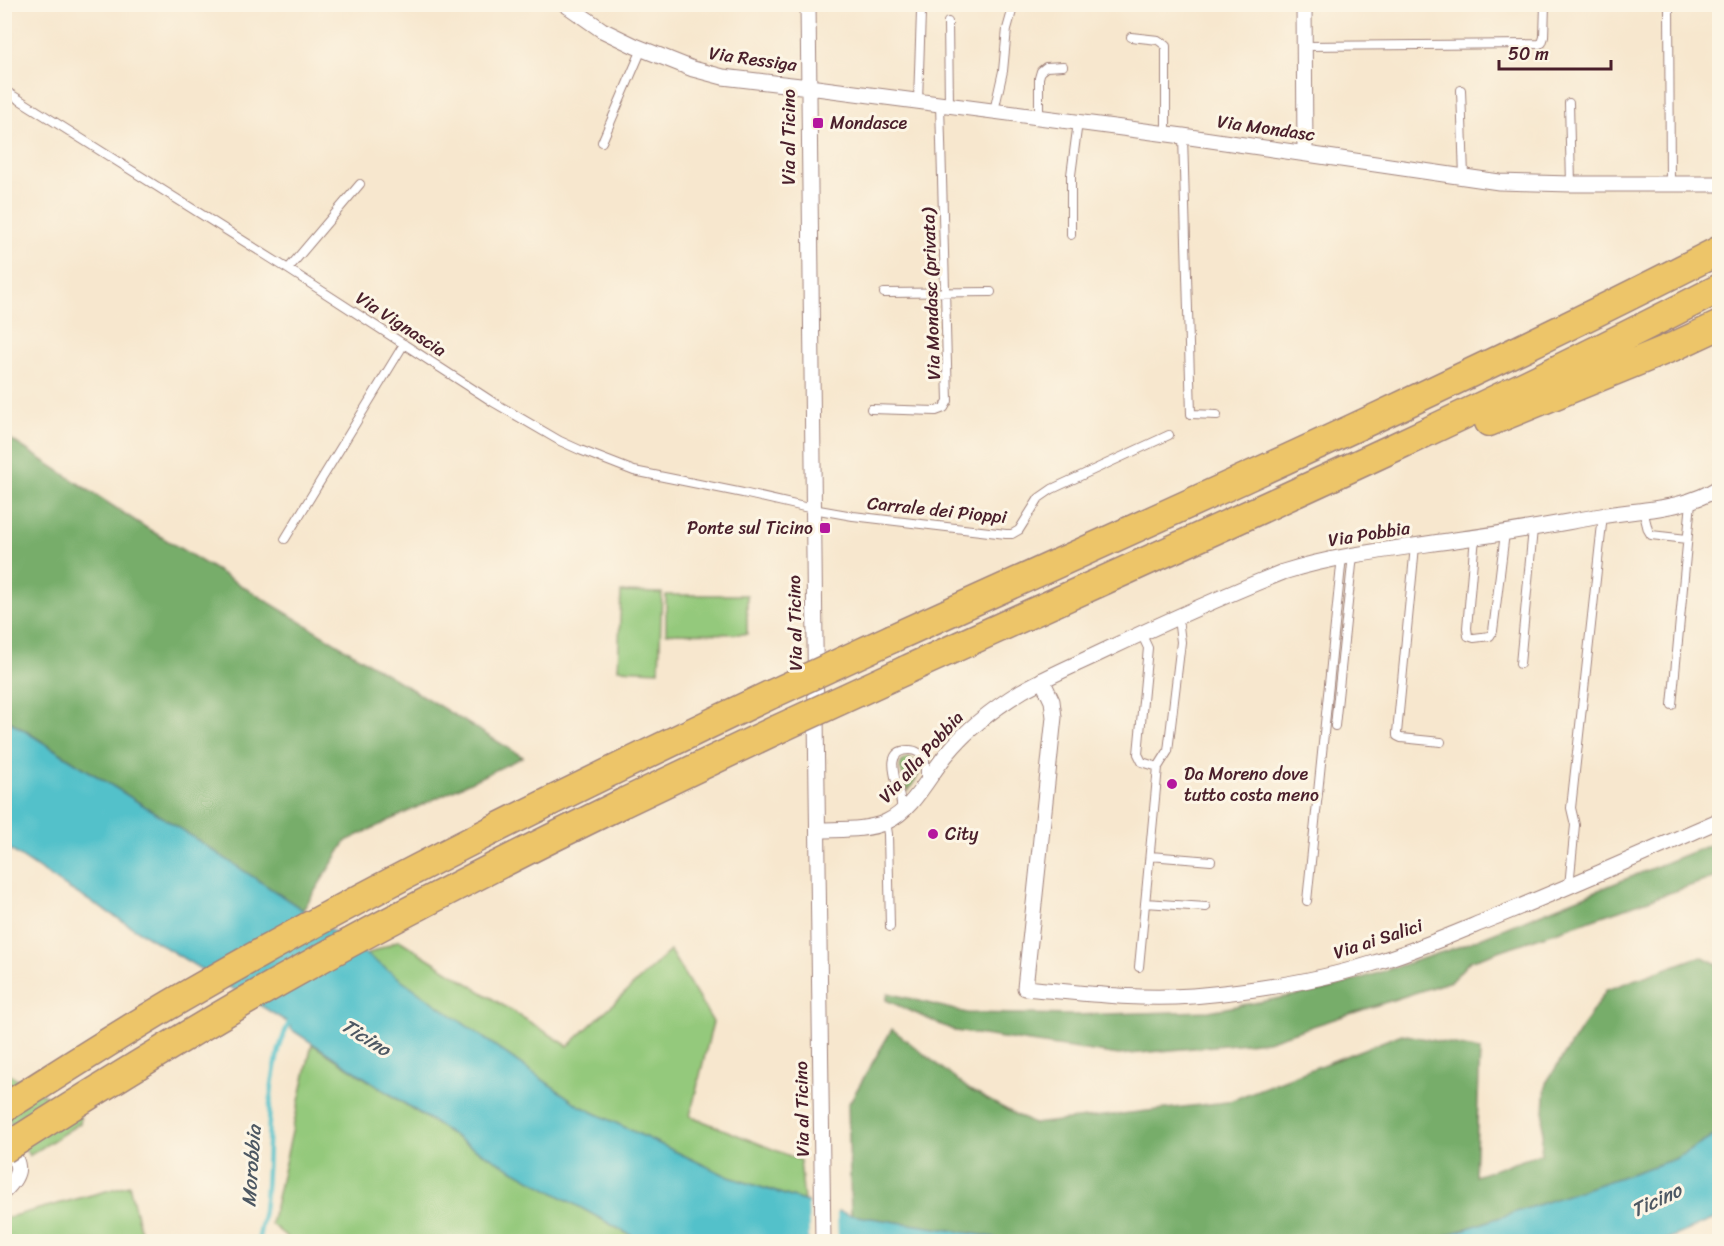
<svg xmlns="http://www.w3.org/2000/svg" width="1724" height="1246" viewBox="0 0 1724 1246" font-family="Sriracha,sans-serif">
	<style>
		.green { fill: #94c97b; stroke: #6f7453; stroke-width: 1.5 }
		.forest { fill: #77ad6b; stroke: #60664b; stroke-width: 1.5 }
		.water { fill: #53c1ca; stroke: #4e707a; stroke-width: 1.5 }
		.pier { fill: #f7e7ce }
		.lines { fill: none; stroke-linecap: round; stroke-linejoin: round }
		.stream { stroke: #53c1ca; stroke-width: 4.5 }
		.service-casing { stroke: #a0837c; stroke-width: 10 }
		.minor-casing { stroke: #a0837c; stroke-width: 17 }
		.motorway-casing { stroke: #a0837c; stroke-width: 31 }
		.service { stroke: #fff; stroke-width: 8 }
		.minor { stroke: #fff; stroke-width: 15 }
		.motorway { stroke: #edc569; stroke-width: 28 }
		.motorway-bridge-casing { stroke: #a0837c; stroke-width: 31; stroke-linecap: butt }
		.motorway-bridge { stroke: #edc569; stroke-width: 28 }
		.poi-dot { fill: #b5179e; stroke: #fcf5e5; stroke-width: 2 }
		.labels { text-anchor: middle; stroke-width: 6; stroke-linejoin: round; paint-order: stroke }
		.street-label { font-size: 18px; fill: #4a1f2b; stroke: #fcf5e5 }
		.poi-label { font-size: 18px; fill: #4a1f2b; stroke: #fcf5e5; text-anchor: start }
		.water-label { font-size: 20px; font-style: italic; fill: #4d5863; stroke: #fcf5e5 }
	</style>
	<rect width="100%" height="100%" fill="#fcf5e5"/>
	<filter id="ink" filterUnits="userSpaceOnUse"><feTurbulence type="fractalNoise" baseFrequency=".0167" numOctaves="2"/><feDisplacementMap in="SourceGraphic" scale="12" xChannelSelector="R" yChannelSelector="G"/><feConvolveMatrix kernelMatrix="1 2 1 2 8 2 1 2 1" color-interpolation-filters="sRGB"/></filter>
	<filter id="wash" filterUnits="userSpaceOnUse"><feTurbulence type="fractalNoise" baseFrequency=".008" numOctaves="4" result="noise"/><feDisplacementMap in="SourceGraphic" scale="24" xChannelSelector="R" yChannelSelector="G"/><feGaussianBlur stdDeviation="1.35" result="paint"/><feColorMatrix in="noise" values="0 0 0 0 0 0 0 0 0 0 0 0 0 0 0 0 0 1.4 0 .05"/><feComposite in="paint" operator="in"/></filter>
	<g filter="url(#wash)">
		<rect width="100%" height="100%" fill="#f7e7ce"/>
		<path class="green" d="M621,592L662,593L659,671L618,669Z
			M666,595H747V634L666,633Z
			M909,758L916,762L919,774L908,791L900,767L902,761Z
			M399,940L568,1046L670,951L713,1022L690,1116L800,1160L804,1201L729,1177L580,1106L366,955Z
			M312,1044L465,1143L628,1234L645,1241L293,1242L271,1224Z
			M4,1071L76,1114L81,1118L80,1123L29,1156L5,1111Z
			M129,1185L143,1241H5V1218Z"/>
		<path class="forest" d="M4,435L145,527L523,757L346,841L303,910L173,824L5,718Z
			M1719,841V876L1470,961L1451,981L1267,1041L1119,1055L955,1031L886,1000L888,993L967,1013L1073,1015L1209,1011L1325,990L1458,947Z
			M1701,956L1719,965V1133L1675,1159L1429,1241L1004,1242L988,1236L851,1215L848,1105L892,1029L970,1090L1033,1124L1227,1102L1402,1034L1480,1050L1475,1176L1541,1154L1546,1083L1606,990Z"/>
		<path class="water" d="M4,718L173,824L303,910L580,1106L729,1177L804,1201L851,1215L988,1236L1004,1241L645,1242L628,1234L465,1143L292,1030L289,1023L65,886L5,846Z
			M1719,1133V1217L1663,1241H1429L1675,1159Z"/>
		<path class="pier" d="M808,1199L837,1208L838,1241H809Z"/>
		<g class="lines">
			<path class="stream" d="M258,1242C261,1228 264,1214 265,1200C271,1139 263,1075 291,1018"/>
		</g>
	</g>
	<g filter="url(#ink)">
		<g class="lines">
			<defs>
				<path id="service" d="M1669,4L1670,184
					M948,22L949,105
					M1131,37L1158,40L1166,46V134
					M1304,46L1539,44L1542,43L1544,37L1545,4
					M4,90L288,269L493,402L560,441L580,450L634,471L743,493L813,509L853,516L1006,534H1012L1019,530L1039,498L1052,489L1169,435
					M1461,90L1464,177
					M918,101L921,12
					M1569,103L1571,184
					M994,111L1003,71L1007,29L1014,4
					M1039,117V78L1041,71L1046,67L1063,66
					M1183,136L1191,414L1217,415
					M602,142L642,49
					M1071,235V175L1078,122
					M288,269L360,184
					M884,293L991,292
					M871,409L936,411L944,408L948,401L940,104
					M1643,510L1648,530L1651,535L1687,539
					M1475,537L1467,628L1468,636L1474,638L1490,636L1493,631L1505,533
					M285,539L404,344
					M1415,546L1397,733V736L1401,738L1441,742
					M1141,633L1148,648L1138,754L1142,762L1158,767L1168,751L1181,642L1179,626L1176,618
					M1520,664L1533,529
					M1672,705L1691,502
					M1335,726L1353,555
					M901,809C904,793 877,750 909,750C917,750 921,754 925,760V779
					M886,822L888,834L890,927
					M1150,856L1211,861
					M1569,886L1575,825L1571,808L1603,515
					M1307,901L1342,556
					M1145,903L1206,907
					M1139,967L1158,767"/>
				<path id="minor" d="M565,4L602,30L635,46L693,69L723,77L809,87L1183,136L1499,182L1571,184H1720
					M808,4C812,417 817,829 823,1242
					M1304,4L1305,153
					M1042,680L1052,701L1054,717L1025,988C1081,993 1137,1000 1193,996C1252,991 1314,982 1371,964C1412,952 1451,935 1490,919C1567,888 1643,854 1720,820
					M819,830C840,829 866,831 886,822C913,810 928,777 946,755C967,729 994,708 1022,691C1048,676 1077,664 1104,651C1163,623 1223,596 1283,572C1341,554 1402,548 1462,539C1509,533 1555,524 1601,516C1642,509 1684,510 1720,487
					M4,1191C25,1171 19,1163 5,1142"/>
				<path id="motorway" d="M1489,422L1675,346L1720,325
					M893,638C1170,512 1449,389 1720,250
					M906,670C1178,546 1453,426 1720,288
					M623,803L776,730
					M4,1108C66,1069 127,1029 190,993C379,883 575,788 772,694"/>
			</defs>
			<use href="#service" class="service-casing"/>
			<use href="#minor" class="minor-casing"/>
			<use href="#motorway" class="motorway-casing"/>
			<use href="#service" class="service"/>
			<use href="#minor" class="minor"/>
			<use href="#motorway" class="motorway"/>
			<defs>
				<path id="motorway-bridge" d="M772,694L893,638
					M776,730L906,670
					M4,1149C101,1087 199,1026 300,970C406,911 514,856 623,803"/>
			</defs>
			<use href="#motorway-bridge" class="motorway-bridge-casing"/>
			<use href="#motorway-bridge" class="motorway-bridge"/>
		</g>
	</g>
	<g class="poi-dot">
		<rect x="812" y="117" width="12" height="12" rx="3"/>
		<rect x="819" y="522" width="12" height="12" rx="3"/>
		<circle cx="1172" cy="784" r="6"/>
		<circle cx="933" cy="834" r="6"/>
	</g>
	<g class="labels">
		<g class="street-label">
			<text transform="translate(753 59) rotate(8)" y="6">Via Ressiga</text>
			<text transform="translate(1266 128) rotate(8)" y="6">Via Mondasc</text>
			<text transform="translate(789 137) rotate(-90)" y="6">Via al Ticino</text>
			<text transform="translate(931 294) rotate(-92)" y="6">Via Mondasc (privata)</text>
			<text transform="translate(401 324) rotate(33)" y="6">Via Vignascia</text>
			<text transform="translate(937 510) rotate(6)" y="6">Carrale dei Pioppi</text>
			<text transform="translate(1369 534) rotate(-9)" y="6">Via Pobbia</text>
			<text transform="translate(795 623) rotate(-91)" y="6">Via al Ticino</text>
			<text transform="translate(921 757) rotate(-48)" y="6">Via alla Pobbia</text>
			<text transform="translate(1378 939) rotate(-18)" y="6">Via ai Salici</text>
			<text transform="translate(802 1109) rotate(-91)" y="6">Via al Ticino</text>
		</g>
		<g class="poi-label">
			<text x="830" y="129">Mondasce</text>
			<text x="813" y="534" text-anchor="end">Ponte sul Ticino</text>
			<text x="1184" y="780">Da Moreno dove<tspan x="1184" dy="21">tutto costa meno</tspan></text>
			<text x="945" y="840">City</text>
		</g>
		<g class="water-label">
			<text transform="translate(366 1037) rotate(32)" y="7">Ticino</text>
			<text transform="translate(251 1166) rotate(-86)" y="7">Morobbia</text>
			<text transform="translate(1656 1200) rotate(-25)" y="7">Ticino</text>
		</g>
	</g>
	<rect width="1724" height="1246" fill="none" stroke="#fcf5e5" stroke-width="24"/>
	<path d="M1499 60v9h112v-9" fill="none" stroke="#4a1f2b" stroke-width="3"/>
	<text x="1508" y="60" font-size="18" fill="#4a1f2b" stroke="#fcf5e5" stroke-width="4.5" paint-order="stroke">50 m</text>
</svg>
